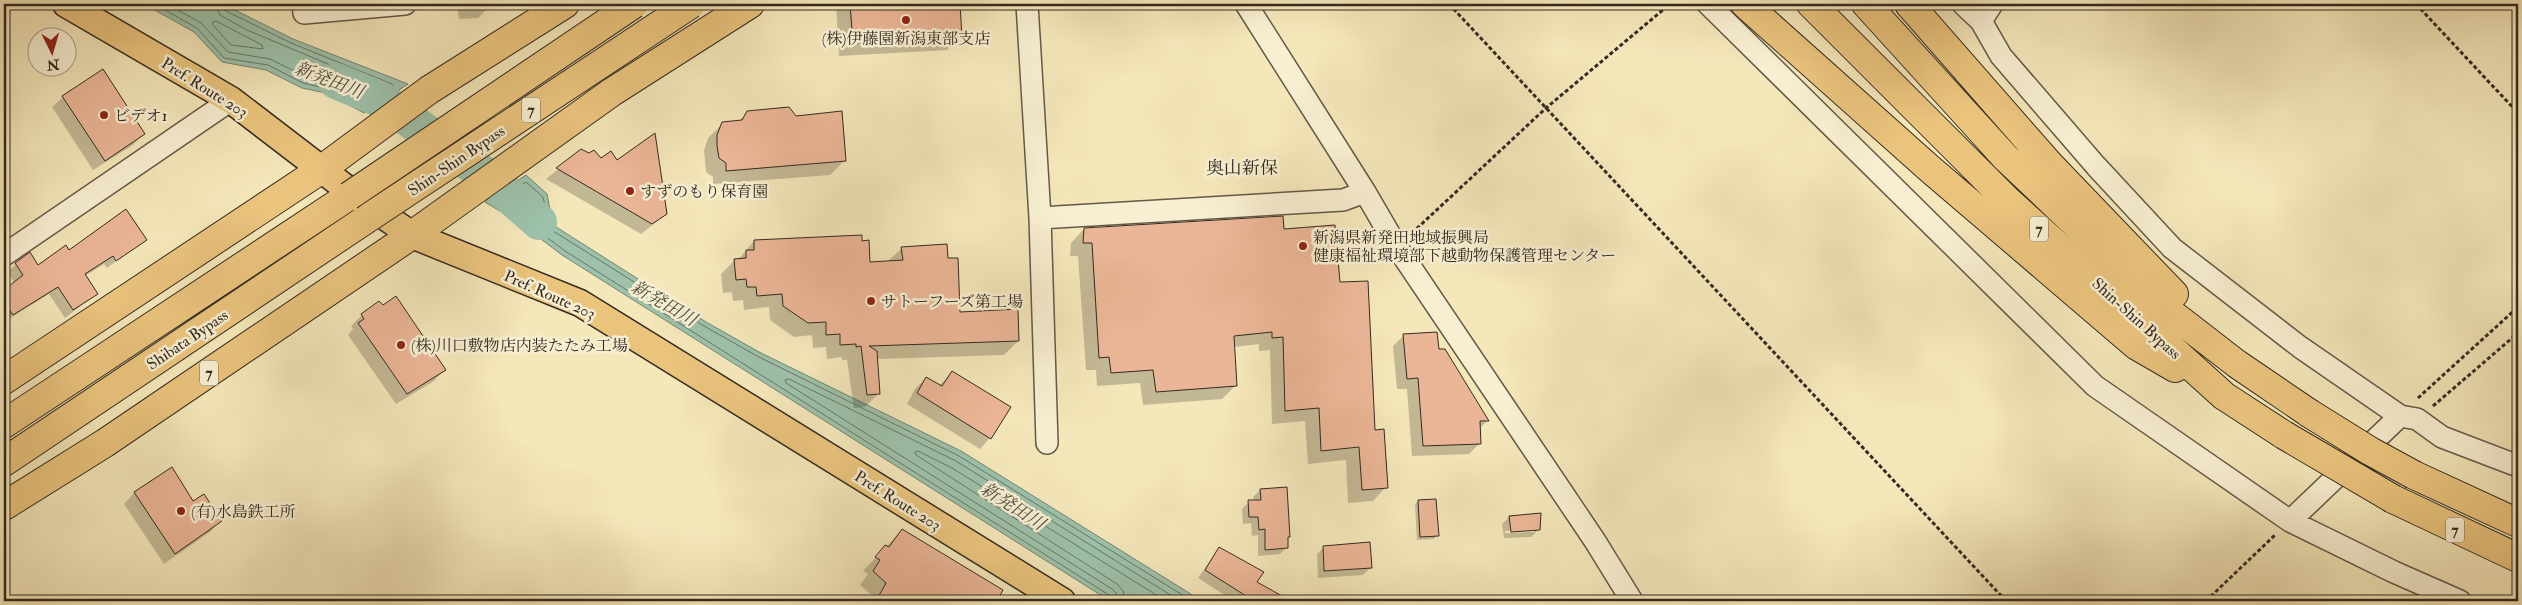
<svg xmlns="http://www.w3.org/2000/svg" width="2522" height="605" viewBox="0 0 2522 605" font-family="'IM FELL Double Pica','Noto Serif JP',serif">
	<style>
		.water { fill: #9dc1aa; stroke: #738573 }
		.shadow { fill: #0003; fill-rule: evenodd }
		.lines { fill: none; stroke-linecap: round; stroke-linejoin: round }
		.shore { stroke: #687666; stroke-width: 1 }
		.river { stroke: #9dc1aa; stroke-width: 36 }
		.building { fill: #ebb697; stroke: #332a21 }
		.minor-casing { stroke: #635947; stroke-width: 24 }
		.major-casing { stroke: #332a21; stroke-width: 29 }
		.highway-casing { stroke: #332a21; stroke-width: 30 }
		.path { stroke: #332a21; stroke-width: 3; stroke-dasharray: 4 2.5; stroke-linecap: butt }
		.minor { stroke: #f8efd2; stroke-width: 21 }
		.major { stroke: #eac47d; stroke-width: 26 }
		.highway { stroke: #eac47d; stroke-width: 28 }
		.highway-bridge-casing { stroke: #332a21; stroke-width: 30; stroke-linecap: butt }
		.highway-bridge { stroke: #eac47d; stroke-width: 28 }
		.poi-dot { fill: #8f2418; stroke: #f8efd2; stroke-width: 2 }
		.labels { text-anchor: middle; stroke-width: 5; stroke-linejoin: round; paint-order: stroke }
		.shield { fill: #f8efd2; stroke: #6e6556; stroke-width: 1 }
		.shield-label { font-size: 15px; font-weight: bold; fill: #332a21 }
		.poi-label { font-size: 16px; fill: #332a21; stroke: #f8efd2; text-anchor: start }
		.street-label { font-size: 16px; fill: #332a21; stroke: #f8efd2 }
		.water-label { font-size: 18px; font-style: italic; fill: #4e5043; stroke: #f8efd2 }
		.neighbourhood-label { font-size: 18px; fill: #332a21; stroke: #f8efd2 }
	</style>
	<rect width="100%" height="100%" fill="#f4e7ba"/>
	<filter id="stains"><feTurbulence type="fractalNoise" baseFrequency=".004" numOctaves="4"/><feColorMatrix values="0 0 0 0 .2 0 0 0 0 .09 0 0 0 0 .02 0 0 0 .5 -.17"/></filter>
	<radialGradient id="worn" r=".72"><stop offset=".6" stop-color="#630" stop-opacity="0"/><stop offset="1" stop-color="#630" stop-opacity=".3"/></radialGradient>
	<path class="water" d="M144,4H223L293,39L408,84L364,113L326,93L302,88L266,70L222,62L194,32Z
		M526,175L547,194L553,225L706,322L759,352L961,451L1202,601H1110L562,255L521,224L485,202Z"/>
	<path class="shadow" d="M457,4H485L486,10L478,18L459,19Z
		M836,4H958L961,36L947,50L839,56Z
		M63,97L143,134L133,145L93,170L52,107Z
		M748,112L795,118L844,161L830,175L713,184V177L706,172L704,150L708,138L722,124L738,122Z
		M581,151L601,159L666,214L641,234L546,179Z
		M1084,229L1283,231L1339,284L1386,487L1373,501L1348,503L1346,460L1308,464L1305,421L1272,424L1270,350L1259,351V344L1234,347L1236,385L1222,399L1143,405L1140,383L1097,386L1096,370H1086L1078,256H1070L1071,243Z
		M145,240L107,268L104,264L85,276L96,294L65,318L49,294L4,322V292L14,283L8,272L16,264L38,267L69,251Z
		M754,241L861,243L869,263L887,262L902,248L946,259L959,313L1018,341L1004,355L877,359L879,393L865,407L854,408L847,360H842V357L827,359L826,347L813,348L812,335L794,337L770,320L769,307L744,310L743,300L733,301L732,292L723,293L721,274L735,260H738Z
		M362,315L444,370L434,381L396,404L348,335L353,329L351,326Z
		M1404,335L1438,351L1487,421L1479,429L1480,443L1469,454L1412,456L1407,389H1397L1393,346Z
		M952,372L990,438L980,449L907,404L915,389L926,378L939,386Z
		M171,469L192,503L220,521L210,532L164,564L124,504L134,493Z
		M1260,490L1289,536L1286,539L1287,547L1280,554L1258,556V535L1252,536L1251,523L1243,524L1242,509L1249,502L1254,501L1253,497Z
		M1418,501L1437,535L1434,539L1417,540L1415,504Z
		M1509,517L1539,529L1531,537L1504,538L1502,524ZM1534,529V532L1505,533V531Z
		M902,530L1002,591L996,601H871L874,597L860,585L868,574L863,571Z
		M1324,547L1370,568L1363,575L1318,578L1317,554Z
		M1219,548L1256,582L1285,599L1284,601H1234L1198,578Z"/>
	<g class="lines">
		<path class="shore" d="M154,4L197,28L224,58L268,65L303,83L328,89L362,107L393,87L392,84L291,43L224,10L221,4
			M167,4L201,23L228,52L270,59L306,77L331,83L362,100L379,88L378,85L247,30L220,15L215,4
			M213,22L216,21L262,45L263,49L231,45L213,25Z
			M523,189L537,200L539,222L507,202L508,198Z
			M1112,601L1109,595L565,251L524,220L497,203L496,200L526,182L543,197L550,229L704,326L757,356L959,456L1192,601
			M1118,601L1117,594L1112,589L786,383L785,380L789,379L956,461L1180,601
			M1125,601L1123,591L1117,584L916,455L915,452L918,451L952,468L1166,601"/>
		<path class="river" d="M336,81L382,100L487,176L539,222"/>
	</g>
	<path class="building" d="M850,4H960L962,37L853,43Z
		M103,69L145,134L105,161L62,96Z
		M789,107L796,116L842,111L846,161L726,171V163L719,158L717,146V135L722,122L742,120L747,111Z
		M655,133L667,214L652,224L556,168L581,149L589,153L594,150L601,158L611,151L617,160Z
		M126,209L147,240L116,261L113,256L85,274L98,294L73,310L58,287L13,315L4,302V290L23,275L15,263L30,252L38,265L66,245L69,250Z
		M1283,216L1284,229L1335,225L1340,282L1368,281L1375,430L1384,429L1388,488L1362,490L1359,447L1321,451L1319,408L1285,411L1283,337L1272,338V332L1234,336L1237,386L1156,392L1153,370L1111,373L1109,357L1099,358L1092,243H1083L1084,228Z
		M862,235V241L869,240L870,262L903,260L901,247L947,244L948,258H958L960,312L1018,309L1019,341L869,346L877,351L880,394L867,395L861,346L856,347V344L840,345V334L826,335V322L808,323L783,306L782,294L757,296L756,287H747L746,279L736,280L734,259L746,258V250H754V240Z
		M396,296L446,370L407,394L358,323L364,319L361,314L379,301L383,305Z
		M1437,332L1439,349H1445L1489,421H1480L1481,444L1423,446L1418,378L1407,379L1403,334Z
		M952,371L1011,407L991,439L917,393L926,377L942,386Z
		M172,467L193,501L204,494L222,521L175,554L134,492Z
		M1287,487L1290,537H1288V548L1265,550V529L1259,530L1258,517H1249L1248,500H1261L1260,489Z
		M1436,499L1439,536L1420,537L1418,500Z
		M1541,513L1540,530L1511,532L1509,516Z
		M902,529L1003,590L997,601H876L886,583L873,571L880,560L875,557L885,545L889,547Z
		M1370,542L1372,568L1324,571L1323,546Z
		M1219,547L1264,572L1257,582L1291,601H1254L1205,570Z"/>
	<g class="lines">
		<defs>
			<path id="minor" d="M303,4L304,13L405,4
				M1027,4L1040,218L1047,443
				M1246,4L1365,192L1397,247L1595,541L1632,601
				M1708,4L2095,386L2290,521L2394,572L2460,601
				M1963,4L1981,21L2001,56L2096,166L2172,248L2300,347L2400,416L2417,419L2442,437L2518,466
				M1981,21L1992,4
				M1040,218L1343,200L1365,192
				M4,255L231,100
				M2290,521L2400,416"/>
			<path id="major" d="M66,4L231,100L368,205L412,235L580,303L1062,601"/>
			<path id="highway" d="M1745,4L1930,169L2137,346L2175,368
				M1811,4L2007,200L2224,396L2284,435
				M1866,4L2005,157L2162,306L2237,364L2309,413
				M1909,4L2050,165L2174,294
				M4,380L322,169L429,90L565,4
				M4,424L349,196
				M4,462L371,216
				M2414,475L2518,523
				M2393,499L2518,558
				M4,506L105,443L412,235L612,92L750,4"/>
		</defs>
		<use href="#minor" class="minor-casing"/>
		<use href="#major" class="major-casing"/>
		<use href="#highway" class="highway-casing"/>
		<path class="path" d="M1449,4L2006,601
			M2416,4L2518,113
			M1412,233L1546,108L1670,4
			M2418,398L2518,307
			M2433,406L2518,333
			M2206,601L2276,534"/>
		<use href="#minor" class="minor"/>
		<use href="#major" class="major"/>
		<use href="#highway" class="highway"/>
		<defs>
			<path id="highway-bridge" d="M349,196L634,4
				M371,216L691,4
				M2309,413L2370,451L2414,475
				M2284,435L2393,499"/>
		</defs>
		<use href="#highway-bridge" class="highway-bridge-casing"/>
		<use href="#highway-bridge" class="highway-bridge"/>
	</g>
	<g class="poi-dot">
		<circle cx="906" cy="20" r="5"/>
		<circle cx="104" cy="115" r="5"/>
		<circle cx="630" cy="191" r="5"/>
		<circle cx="1303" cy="246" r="5"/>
		<circle cx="871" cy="301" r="5"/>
		<circle cx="401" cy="345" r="5"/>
		<circle cx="181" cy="511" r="5"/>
	</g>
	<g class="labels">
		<g class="shield">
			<rect x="522" y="97.5" width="18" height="25" rx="4"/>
			<rect x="2030" y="216.5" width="18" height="25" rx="4"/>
			<rect x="200" y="360.5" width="18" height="25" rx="4"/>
			<rect x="2446" y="517.5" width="18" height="25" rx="4"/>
		</g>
		<g class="shield-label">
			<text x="531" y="115">7</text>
			<text x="2039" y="234">7</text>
			<text x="209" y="378">7</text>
			<text x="2455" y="535">7</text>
		</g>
		<g class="poi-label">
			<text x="906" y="44" text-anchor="middle">(株)伊藤園新潟東部支店</text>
			<text x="114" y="121">ビデオ1</text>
			<text x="640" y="197">すずのもり保育園</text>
			<text x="1313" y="243">新潟県新発田地域振興局<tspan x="1313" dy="18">健康福祉環境部下越動物保護管理センター</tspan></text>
			<text x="881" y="307">サトーフーズ第工場</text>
			<text x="411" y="351">(株)川口敷物店内装たたみ工場</text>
			<text x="191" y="517">(有)水島鉄工所</text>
		</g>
		<g class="street-label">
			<text transform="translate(205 87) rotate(32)" y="6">Pref. Route 203</text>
			<text transform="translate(456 160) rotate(-34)" y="6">Shin-Shin Bypass</text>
			<text transform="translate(550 294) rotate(24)" y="6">Pref. Route 203</text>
			<text transform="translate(2137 318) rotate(42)" y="6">Shin-Shin Bypass</text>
			<text transform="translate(187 339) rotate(-34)" y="6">Shibata Bypass</text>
			<text transform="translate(898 500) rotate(32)" y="6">Pref. Route 203</text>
		</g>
		<g class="water-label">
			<text transform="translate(329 80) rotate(21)" y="6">新発田川</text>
			<text transform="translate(664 303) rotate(30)" y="6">新発田川</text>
			<text transform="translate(1013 506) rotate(33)" y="6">新発田川</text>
		</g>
		<g class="neighbourhood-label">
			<text x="1242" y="174">奥山新保</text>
		</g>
	</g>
	<rect width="2522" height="605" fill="none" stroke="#f4e7ba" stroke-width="20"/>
	<rect x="5" y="5" width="2512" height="595" fill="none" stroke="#332a21" stroke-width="2.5"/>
	<rect x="10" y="10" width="2502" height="585" fill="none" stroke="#332a21"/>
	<g transform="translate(52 52) rotate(175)"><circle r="24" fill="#f8efd2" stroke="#a9a08b"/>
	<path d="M0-4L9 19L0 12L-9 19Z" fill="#8f2418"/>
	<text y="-8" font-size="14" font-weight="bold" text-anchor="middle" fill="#332a21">N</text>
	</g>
	<rect width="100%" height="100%" filter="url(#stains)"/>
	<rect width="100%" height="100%" fill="url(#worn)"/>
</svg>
